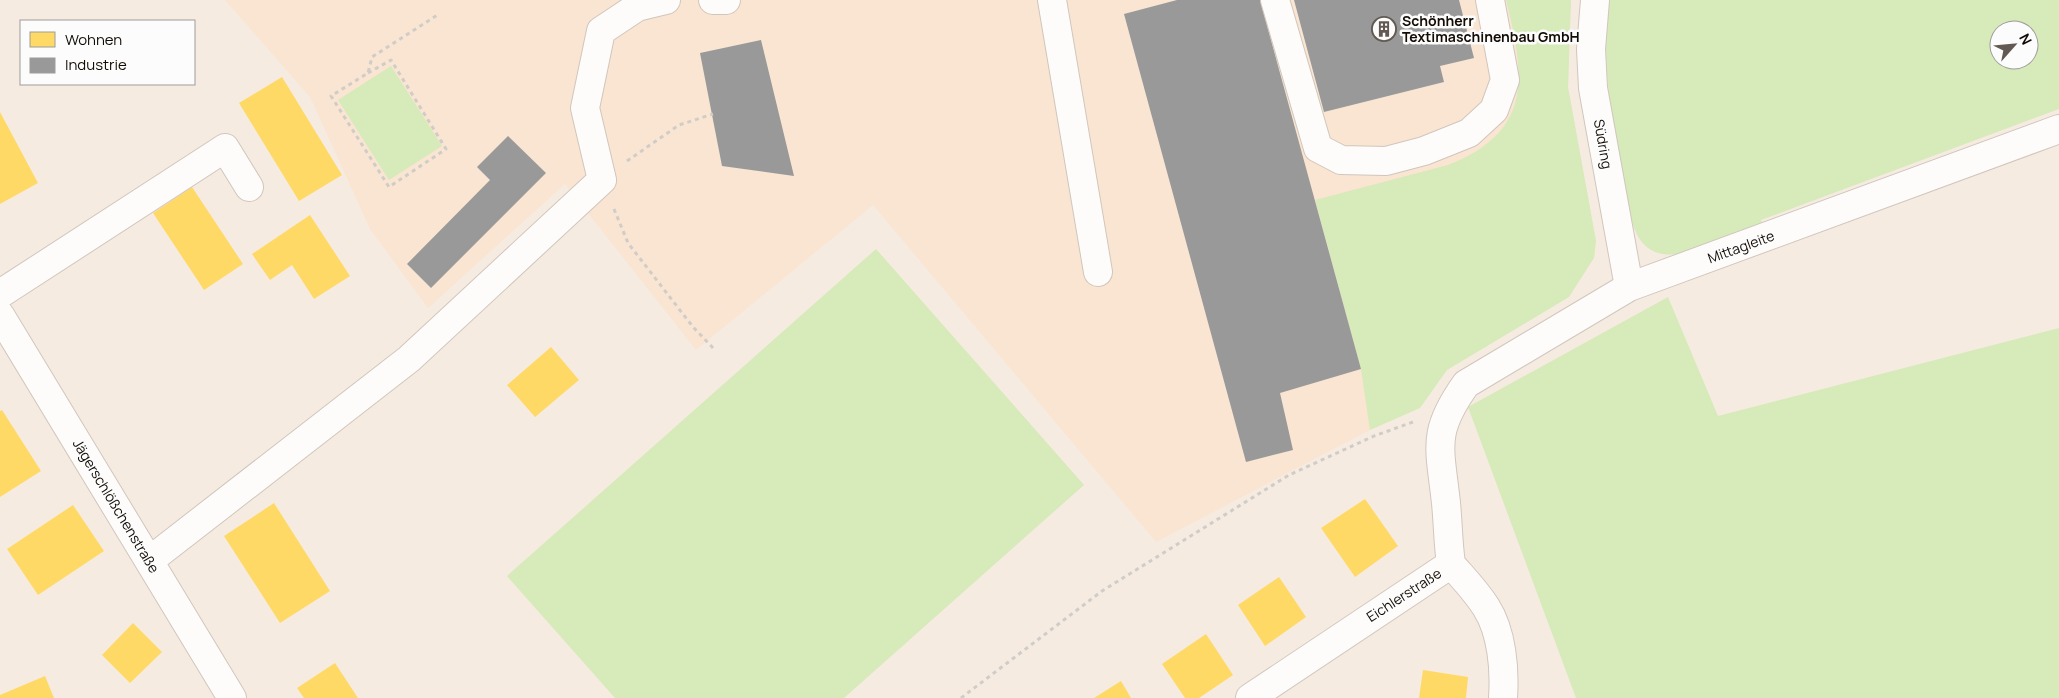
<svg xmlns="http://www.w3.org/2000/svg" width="2059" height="698" viewBox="0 0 2059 698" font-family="Manrope,sans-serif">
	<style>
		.built { fill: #f9e5d1 }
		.green { fill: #d6eaba; fill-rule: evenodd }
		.homes { fill: #ffd966 }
		.industry { fill: #999 }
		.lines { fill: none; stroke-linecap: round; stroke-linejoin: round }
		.minor-casing { stroke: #d0c6bd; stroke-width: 30 }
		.path { stroke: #d0cdc9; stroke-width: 3; stroke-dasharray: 4 4; stroke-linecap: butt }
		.minor { stroke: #fefcfa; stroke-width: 28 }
		.labels { text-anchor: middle; stroke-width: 5; stroke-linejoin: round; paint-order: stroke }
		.poi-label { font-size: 14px; font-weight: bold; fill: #130c05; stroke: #fcfcfc; text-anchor: start }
		.street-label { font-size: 14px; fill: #130c05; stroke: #fcfcfc }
	</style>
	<rect width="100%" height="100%" fill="#f6ebe1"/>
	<path class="built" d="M225,0H1571L1568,87L1596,241L1594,257L1569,297L1457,360L1370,430L1156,542L873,205L696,350L565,184L428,308L370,229L310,97Z"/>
	<path class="green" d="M1506,0H1571L1568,87L1596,241L1594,258L1569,297L1447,370L1420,408L1370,430L1361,369L1315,200L1448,165C1534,131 1525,76 1506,0Z
		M1610,0H2059V109L1761,220L1765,231C1748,236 1731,241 1713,246C1679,256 1644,266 1632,221C1619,150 1597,73 1610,0ZM1999,30H2029V60H1999Z
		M391,66L442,146L389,180L338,100Z
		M876,249L1084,485L844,698H615L507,576Z
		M1668,297L1718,416L2059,328V698H1576L1468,407Z"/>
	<path class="homes" d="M282,77L342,175L299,201L239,103Z
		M0,112L38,183L0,204Z
		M192,187L243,264L204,290L153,213Z
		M310,215L350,276L314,299L292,265L270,280L252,254Z
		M551,347L579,380L535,417L507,385Z
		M2,410L41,471L0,497V411Z
		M1365,499L1398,546L1355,577L1321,528Z
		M274,503L330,591L280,623L224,536Z
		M73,505L104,551L38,595L7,549Z
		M1279,577L1306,617L1265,646L1238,605Z
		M133,623L162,652L130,683L102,655Z
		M1206,634L1233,675L1199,698H1185L1162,664Z
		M335,663L358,698H304L297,688Z
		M1423,670L1468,677L1466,698H1419Z
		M45,676L54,698H0V695Z
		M1121,681L1131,698H1094Z"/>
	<path class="industry" d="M1177,0H1260L1361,369L1280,393L1293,450L1246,462L1124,14Z
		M1294,0H1459L1474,58L1440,66L1444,82L1324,112Z
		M761,40L794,176L722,166L700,53Z
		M508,136L546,173L431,288L407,264L490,180L477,167Z"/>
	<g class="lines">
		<defs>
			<path id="minor" d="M713,0H726
				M1052,0L1098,272
				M1275,0L1318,148L1341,160L1386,161L1424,151L1469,133L1494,110L1505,80L1490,0
				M1595,0L1591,49L1593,88L1629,287
				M0,294L225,148L249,187
				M0,315L232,698
				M149,561L409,359L602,180L585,108L601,31L637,7L666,0
				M1451,564C1463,578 1476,591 1486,607C1502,632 1505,669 1503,698
				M1250,698L1451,564C1448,543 1448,523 1446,503C1440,447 1431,433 1466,384L1629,287L2059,129"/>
		</defs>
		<use href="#minor" class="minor-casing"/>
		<path class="path" d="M368,73L391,60L446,149L389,187L331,96L368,73L372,57L439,14
			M627,161L679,125L713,114
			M614,209L628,243L693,327L715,350
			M961,698L1102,591L1289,475L1374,436L1413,422"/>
		<use href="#minor" class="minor"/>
	</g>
	<defs>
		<symbol id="building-ring" viewBox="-11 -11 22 22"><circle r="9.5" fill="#fcfcfc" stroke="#625a52" stroke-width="1.5"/><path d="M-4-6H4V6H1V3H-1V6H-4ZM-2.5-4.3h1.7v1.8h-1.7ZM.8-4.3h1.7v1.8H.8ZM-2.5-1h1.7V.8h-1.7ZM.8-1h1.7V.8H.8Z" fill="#625a52"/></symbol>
	</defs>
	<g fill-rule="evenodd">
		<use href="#building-ring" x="1370" y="15" width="28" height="28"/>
	</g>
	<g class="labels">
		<g class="poi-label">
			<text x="1402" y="26">Schönherr<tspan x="1402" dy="16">Textimaschinenbau GmbH</tspan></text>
		</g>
		<g class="street-label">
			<text transform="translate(1603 144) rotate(80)" y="5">Südring</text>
			<text transform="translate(1741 247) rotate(-20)" y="5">Mittagleite</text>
			<text transform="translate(116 506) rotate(59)" y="5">Jägerschlößchenstraße</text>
			<text transform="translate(1404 595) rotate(-33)" y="5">Eichlerstraße</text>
		</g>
	</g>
	<rect x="20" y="20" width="175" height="65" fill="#fcfcfc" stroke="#9f9c99"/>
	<rect x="30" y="32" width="25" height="15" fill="#ffd966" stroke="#9f9c99"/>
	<text x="65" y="45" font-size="15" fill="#130c05">Wohnen</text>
	<rect x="30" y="58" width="25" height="15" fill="#999999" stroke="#9f9c99"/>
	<text x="65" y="70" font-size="15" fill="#130c05">Industrie</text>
	<g transform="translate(2014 45) rotate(63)"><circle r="24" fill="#fcfcfc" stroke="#9f9c99"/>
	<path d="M0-4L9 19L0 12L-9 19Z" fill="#625a52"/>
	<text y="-8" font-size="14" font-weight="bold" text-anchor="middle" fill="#130c05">N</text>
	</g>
</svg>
